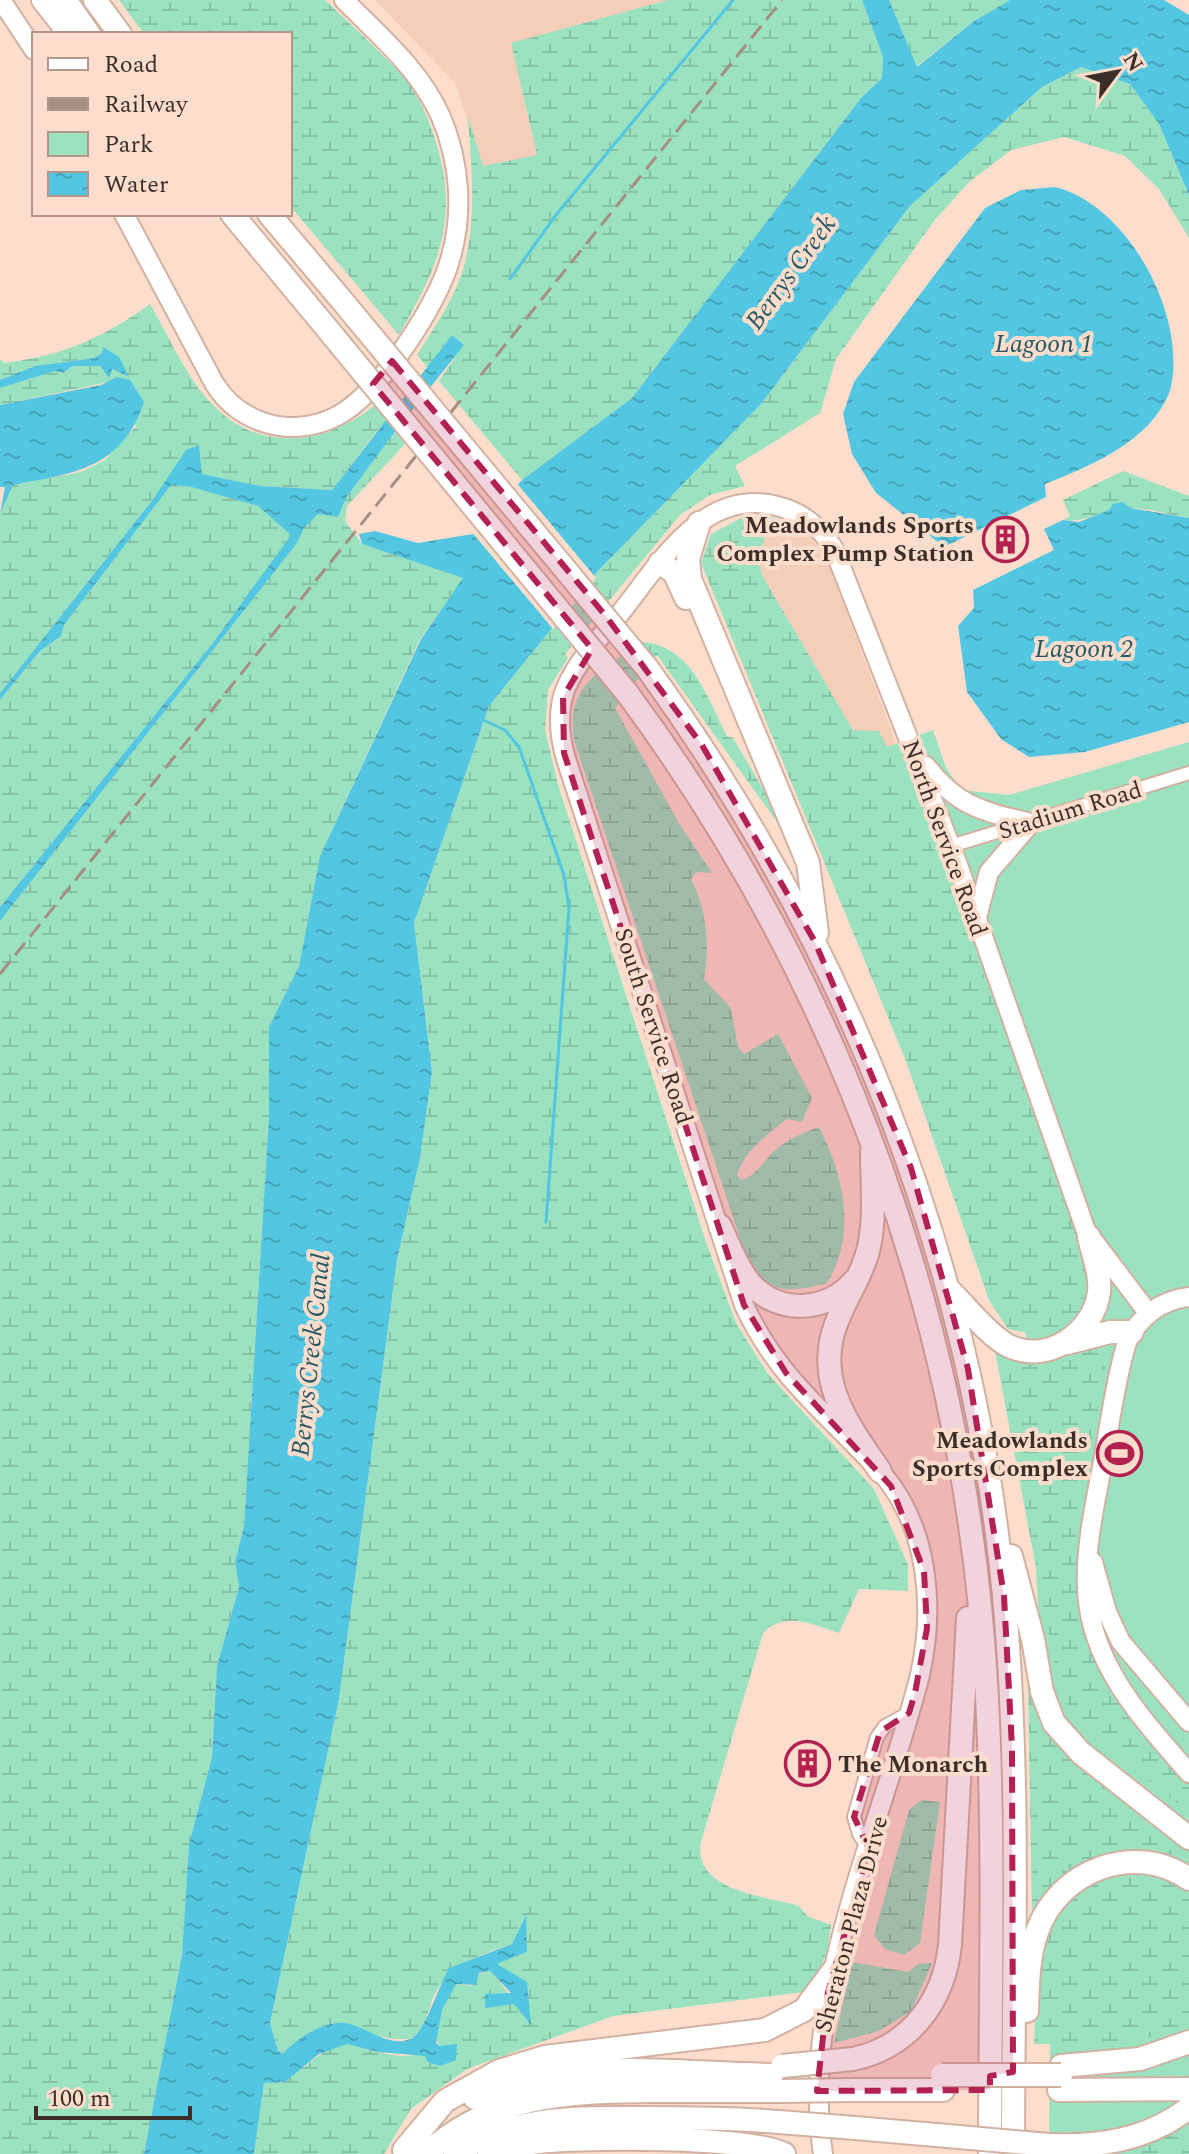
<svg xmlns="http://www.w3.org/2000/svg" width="1189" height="2154" viewBox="0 0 1189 2154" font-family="Spectral,serif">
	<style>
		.built { fill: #f5ceb9 }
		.green { fill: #9be2c0 }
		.wetland { fill: url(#wetland-marsh) }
		.water { fill: url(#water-ripples) }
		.pier { fill: #fdddcc }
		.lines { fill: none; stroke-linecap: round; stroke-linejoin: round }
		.stream { stroke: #53c7e2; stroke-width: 3 }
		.street-casing { stroke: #d1b2a2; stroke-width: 16 }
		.secondary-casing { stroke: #d1b2a2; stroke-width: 22 }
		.highway-casing { stroke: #d1b2a2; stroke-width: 26 }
		.street { stroke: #fff; stroke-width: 12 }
		.secondary { stroke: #fff; stroke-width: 18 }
		.highway { stroke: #fff; stroke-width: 22 }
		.rail { stroke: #a68e82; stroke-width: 3; stroke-dasharray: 16 8; stroke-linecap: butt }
		.highway-bridge-casing { stroke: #d1b2a2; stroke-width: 26; stroke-linecap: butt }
		.highway-bridge { stroke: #fff; stroke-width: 22 }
		.marked { fill: #b2214f; fill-opacity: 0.2; stroke: #b2214f; stroke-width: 6; stroke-dasharray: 16 10; stroke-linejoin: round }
		.labels { text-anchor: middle; stroke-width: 8; stroke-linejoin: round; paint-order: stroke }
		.poi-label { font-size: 24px; font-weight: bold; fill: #3c2f29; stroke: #fdddcc; text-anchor: end }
		.street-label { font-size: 24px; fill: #3c2f29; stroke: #fdddcc }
		.water-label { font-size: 26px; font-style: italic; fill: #275864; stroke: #fdddcc }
	</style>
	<defs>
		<pattern id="wetland-marsh" width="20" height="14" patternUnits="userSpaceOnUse" patternTransform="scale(2)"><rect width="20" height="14" fill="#9be2c0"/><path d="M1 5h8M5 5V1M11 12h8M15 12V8" fill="none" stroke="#86c2a5"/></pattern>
		<pattern id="water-ripples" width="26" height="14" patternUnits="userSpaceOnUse" patternTransform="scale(2)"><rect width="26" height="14" fill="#53c7e2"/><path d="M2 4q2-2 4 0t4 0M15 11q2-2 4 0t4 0" fill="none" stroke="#46a2b7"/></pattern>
	</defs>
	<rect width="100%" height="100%" fill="#fdddcc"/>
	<path class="built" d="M375,0H668L511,43L537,155L482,167L456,84Z
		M789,522L808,535L825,555L900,754L853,730L763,577L758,561L765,536Z"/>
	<path class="green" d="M933,730L946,768L962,790L1009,795L1189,742V2154H1049L1052,1838L1034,1538L1052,1417L842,764Z"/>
	<path class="wetland" d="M119,0H325C350,24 377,48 400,73C420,96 430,121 438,149C459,224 436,270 399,335L290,206V34H144Z
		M668,0H862L883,57L882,78L861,98L632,398L522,480L439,381L463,345L452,336L428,368L417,355C435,326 457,296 465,262C477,214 471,165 468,116L483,166L537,155L511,43Z
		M889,0H1010L974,21L916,67Z
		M1081,67L1130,84L1159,124L1189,195V238L1159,189L1125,156L1064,137L1011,150L969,182L934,221L836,359L820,413L735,466L745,486L710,495L680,515L565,654L568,658L548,690L545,730L558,785L707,1245L736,1323L768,1374L874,1489L908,1565V1591L859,1589L839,1633C813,1625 785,1610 763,1633L701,1842C692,1891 764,1896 799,1906L807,1916L831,1925L827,1952L811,1991L613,2016L467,2069L411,2109L384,2154H254L264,2083C304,2081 311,2050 345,2044C352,2043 362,2048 369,2050C395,2057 418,2060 440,2046C428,2031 447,1999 456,1984L472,1986L479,1974L490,1971C506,1988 515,2005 529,2023L496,1964L527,1952L525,1917L512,1944C478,1955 444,1966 431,2003C427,2014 425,2028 415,2036C398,2048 346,2022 319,2030C306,2034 294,2045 283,2054L278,2051L270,2023L339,1699L397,1260L420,1158L432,1072L414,923L489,706L598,571L761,404L910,206L1042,87Z
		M150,304C169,336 186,378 213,405C260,454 326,445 375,405L405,444L347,506L345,521L362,544L464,578L420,639L320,856L299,966L269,1027V1115L244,1526L235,1562L239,1587L217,1666L212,1757L189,1844L182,1954L144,2154H0V921L297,543L304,528L318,514L338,517L346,498L389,438L379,428L332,490L260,486L202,474L199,446L187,450L154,498L0,693V514L13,485L81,472L105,460L136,426L108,382L0,405V388L55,371L63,373L72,366H100L109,377L111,369L127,376L103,348L102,353L94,358L35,366L0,380V359L4,363C62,356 103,338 150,304Z
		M1123,471L1189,496V518C1169,515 1145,507 1125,508C1102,510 1086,523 1063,520L1070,516L1063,500Z
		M171,485L191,487L258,506L292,535L212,644L0,907V700L40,651L61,636L64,625Z
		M770,516L789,522L765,536L758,561L763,577L853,730L879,731C961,895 1018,1070 1081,1243C1084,1257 1093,1279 1091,1293C1083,1334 1040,1337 1008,1329L989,1300L906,1061L701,563L711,534L741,518Z
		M642,642C692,646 707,697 727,736L733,738L782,821L777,822L657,655L615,708L680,825L712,873L696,872L691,879C707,909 710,945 704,979L731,1008L738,1047L744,1054L778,1034L812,1098L802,1122L787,1119C767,1135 745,1150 737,1175L741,1180C756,1177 766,1157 779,1147C791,1138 804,1132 819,1127C844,1175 857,1235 827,1283C779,1296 762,1291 742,1244L574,740C565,684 602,670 642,642Z
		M1111,1339L1076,1530L1080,1597L1173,1765L1189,1783V1812L1097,1740L1070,1713L1056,1673L995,1351C1040,1365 1068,1353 1111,1339Z
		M1028,1678L1033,1679L1081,1765L1189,1850V1870L1142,1853L1032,1916Z
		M921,1800L940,1802L920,1943L904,1955L885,1949L874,1935L909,1810Z
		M1130,1869L1160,1872L1189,1885V2020C1160,2048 1074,2044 1034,2044C1037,1987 1037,1912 1094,1880C1104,1874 1119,1872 1130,1869Z
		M852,1962L908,1972L918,1964L932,1963L911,2011L879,2031L834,2043Z
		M1189,2121V2154H1093L1151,2145Z"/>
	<path class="water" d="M862,0H889L917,67L974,21L1010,0H1164L1189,15V195L1159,124L1130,84L1081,67L1042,87L910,206L761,404L598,571L489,706L414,923L432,1072L420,1158L397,1260L339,1699L270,2023L278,2051L283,2054C295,2040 318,2025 337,2023C362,2020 391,2054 415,2036C425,2028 441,1982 449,1968L512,1944L526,1915L527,1952L497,1964L527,1982L531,2025L514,2004L485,2008V1994L511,1993L490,1971L479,1973L476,1985L456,1984L442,2010L436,2043L440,2046L457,2044L456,2060L440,2066L428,2062L425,2056L378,2052L347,2044L319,2054L285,2082L264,2083L254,2154H144L182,1954L189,1844L212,1757L217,1666L239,1587L235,1562L244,1526L269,1115V1027L299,966L320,856L421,639L463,578L362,544L359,534L375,531L418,543L473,534L522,480L632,398L861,98L882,78L883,57Z
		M1054,187C1127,203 1189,317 1170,391C1150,442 1092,465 1045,484L1046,497L944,547L876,493L852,454L843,414L854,382L985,208L1021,190Z
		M452,335L464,345L390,438L346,498L338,517L318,514L304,528L297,543L0,921V907L212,644L291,535L258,506L191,487L171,485L64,625L61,636L40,651L0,700V693L154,498L186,450L199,445L202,474L260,486L332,490Z
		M103,347L119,357L129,377L112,369L109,378L100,366H72L63,373L55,371L0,388V380L35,366L94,358L102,353Z
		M117,377L130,380L144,402C122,469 74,473 13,485L0,514L5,487H0V405L101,385Z
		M1123,502L1130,508L1189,518V722L1085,752L1029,757L1001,739L967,692L958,626L974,608L973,590L1054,550L1044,529L1063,520L1079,522L1109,510L1113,504Z"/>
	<path class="pier" d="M515,481L596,578L553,629L470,530Z"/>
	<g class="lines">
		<path class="stream" d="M510,279L556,215L733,0
			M481,719L505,730L519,747L564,875L569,908L546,1222"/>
		<defs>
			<path id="street" d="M951,846L1189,773
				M869,1849L859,1834L854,1817L877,1737L885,1726L909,1713"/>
			<path id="secondary" d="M1,0L34,50
				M124,214L214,383C225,401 241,414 260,421C285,431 314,428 337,416C380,393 437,306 450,260C464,213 460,162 441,117C420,70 380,36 344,0
				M926,766C958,807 982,811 1031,823L989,872L977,917
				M1189,1297C1161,1300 1139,1317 1127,1342C1115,1381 1110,1423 1103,1462C1095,1503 1085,1548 1087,1589C1090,1664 1143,1720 1189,1773
				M1093,1562L1107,1612L1121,1642L1189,1722
				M823,2154C799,1996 881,1828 920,1675C935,1607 929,1526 880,1471C828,1414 778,1379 744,1305L567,762C560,740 557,719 563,696C573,664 601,637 622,611C660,563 704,487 777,506C802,512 821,528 834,549L958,865L1086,1231L1149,1314"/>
			<path id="highway" d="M43,0L70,34
				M65,0L89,34
				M95,0L120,34
				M232,214L320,320
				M269,214L339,297
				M699,523L688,559L690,579L808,863L817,933
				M660,563L674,572L686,598
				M647,668C845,941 972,1259 1004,1596C1021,1781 1013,1969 1013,2154
				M627,693C844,986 968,1333 987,1698C995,1849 990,2002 990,2154
				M872,1152C872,1184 876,1220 868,1251C861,1277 845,1299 836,1324C814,1382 850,1427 880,1471
				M720,1226C729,1245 736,1265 749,1282C777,1315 827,1313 854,1281
				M949,1290C966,1306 988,1335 1007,1345C1046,1366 1094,1333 1099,1292C1101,1274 1093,1255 1089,1237
				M1067,1343L1110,1332H1132
				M1011,1556L1033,1639L1042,1692L1054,1723L1081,1753L1189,1838
				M1027,2011C1028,1985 1028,1957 1037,1932C1058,1870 1135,1841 1189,1879
				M853,2059C910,2047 944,2001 950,1945L968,1618
				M1061,2066L1140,2059L1189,2042
				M852,2090H943
				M1059,2090L1189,2089
				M475,2098C568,2054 682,2075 782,2075
				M855,2128L959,2137
				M1049,2145C1100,2147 1147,2140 1189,2108
				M404,2150L445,2101L499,2071L545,2057L765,2030L804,2010L833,1971
				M426,2154C491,2095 565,2092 648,2091C693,2091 738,2091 782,2091
				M455,2154C513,2115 577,2118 644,2118C689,2118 734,2118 779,2122
				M489,2154C505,2149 521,2144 538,2142C583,2137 748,2136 784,2154"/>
		</defs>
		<use href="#street" class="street-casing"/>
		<use href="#secondary" class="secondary-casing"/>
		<use href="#highway" class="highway-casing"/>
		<use href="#street" class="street"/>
		<use href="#secondary" class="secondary"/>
		<use href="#highway" class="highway"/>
		<path class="rail" d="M0,974L782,0"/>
		<defs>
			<path id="highway-bridge" d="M339,297L647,668
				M320,320L627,693
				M782,2066L853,2059
				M942,2075H1061
				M782,2091L852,2090
				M779,2122L855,2128
				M959,2137L1049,2145"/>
		</defs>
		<use href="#highway-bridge" class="highway-bridge-casing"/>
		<use href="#highway-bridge" class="highway-bridge"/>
	</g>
	<path class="marked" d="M392,361L605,615L702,745L815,942L911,1168L968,1369L1004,1596L1012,1747L1013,2072L990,2076V2090L817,2091L828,1992L869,1849L854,1817L880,1732L909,1713L915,1693L927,1628L924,1571L891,1486L786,1373L744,1305L564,753L563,697L592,649L373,384Z"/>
	<defs>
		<symbol id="building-ring" viewBox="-11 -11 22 22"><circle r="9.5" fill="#fdddcc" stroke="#b2214f" stroke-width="1.5"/><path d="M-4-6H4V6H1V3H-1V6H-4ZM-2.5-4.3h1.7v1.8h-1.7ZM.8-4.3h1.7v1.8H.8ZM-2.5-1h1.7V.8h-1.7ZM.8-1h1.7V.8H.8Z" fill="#b2214f"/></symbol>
		<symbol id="stadium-ring" viewBox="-11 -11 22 22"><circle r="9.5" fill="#fdddcc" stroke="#b2214f" stroke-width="1.5"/><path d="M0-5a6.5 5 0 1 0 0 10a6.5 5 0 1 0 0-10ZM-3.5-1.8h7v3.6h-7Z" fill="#b2214f"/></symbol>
	</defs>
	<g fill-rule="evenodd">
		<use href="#building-ring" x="980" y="514" width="51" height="51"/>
		<use href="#stadium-ring" x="1094" y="1428" width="51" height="51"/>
		<use href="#building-ring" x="782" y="1738" width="51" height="51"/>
	</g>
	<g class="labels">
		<g class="poi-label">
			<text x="974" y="533">Meadowlands Sports<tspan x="974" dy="28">Complex Pump Station</tspan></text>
			<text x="1088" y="1448">Meadowlands<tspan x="1088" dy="28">Sports Complex</tspan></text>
			<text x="838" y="1772" text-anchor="start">The Monarch</text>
		</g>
		<g class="street-label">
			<text transform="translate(1070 810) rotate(-17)" y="8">Stadium Road</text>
			<text transform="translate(945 838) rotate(70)" y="8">North Service Road</text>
			<text transform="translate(654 1026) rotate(72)" y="8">South Service Road</text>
			<text transform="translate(851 1924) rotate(-75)" y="8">Sheraton Plaza Drive</text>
		</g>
		<g class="water-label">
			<text transform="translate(790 272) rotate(-54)" y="9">Berrys Creek</text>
			<text x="1044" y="352">Lagoon 1</text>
			<text x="1084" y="657">Lagoon 2</text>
			<text transform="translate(310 1355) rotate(-84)" y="9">Berrys Creek Canal</text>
		</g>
	</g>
	<rect x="32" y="32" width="260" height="184" fill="#fdddcc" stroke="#b0978b" stroke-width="2"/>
	<rect x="48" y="58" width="40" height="12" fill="#ffffff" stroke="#b0978b" stroke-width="2"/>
	<text x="104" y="72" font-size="24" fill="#3c2f29">Road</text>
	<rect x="48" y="98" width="40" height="12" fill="#a68e82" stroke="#b0978b" stroke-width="2"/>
	<text x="104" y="112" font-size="24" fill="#3c2f29">Railway</text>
	<rect x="48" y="132" width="40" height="24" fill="#9be2c0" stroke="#b0978b" stroke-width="2"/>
	<text x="104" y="152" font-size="24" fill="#3c2f29">Park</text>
	<rect x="48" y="172" width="40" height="24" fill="url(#water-ripples)" stroke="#b0978b" stroke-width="2"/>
	<text x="104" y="192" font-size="24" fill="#3c2f29">Water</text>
	<g transform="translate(1117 72) rotate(58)" stroke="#fdddcc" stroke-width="6" paint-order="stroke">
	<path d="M0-6L14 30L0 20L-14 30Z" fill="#3c2f29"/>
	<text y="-12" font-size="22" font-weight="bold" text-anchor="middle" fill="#3c2f29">N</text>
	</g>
	<path d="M36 2106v12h154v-12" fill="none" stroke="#3c2f29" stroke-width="4"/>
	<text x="48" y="2106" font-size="24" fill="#3c2f29" stroke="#fdddcc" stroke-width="6" paint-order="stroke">100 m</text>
</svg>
